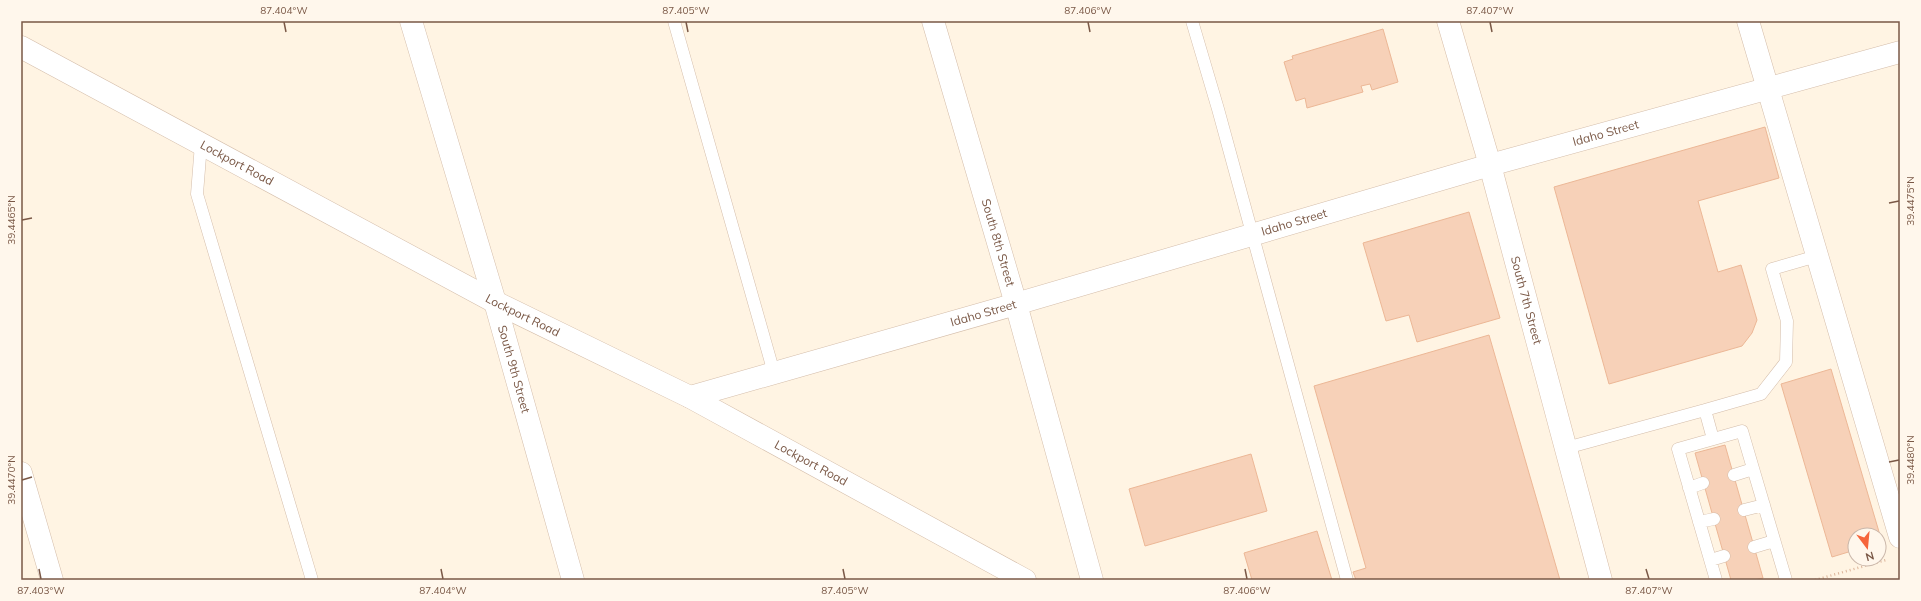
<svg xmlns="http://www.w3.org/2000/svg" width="1921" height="601" viewBox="0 0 1921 601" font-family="Mulish,sans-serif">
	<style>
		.building { fill: #f7d1b8; stroke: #ecb796 }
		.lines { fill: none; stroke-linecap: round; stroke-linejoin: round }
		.lane-casing { stroke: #d4bdaa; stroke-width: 13 }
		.street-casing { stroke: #d4bdaa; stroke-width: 23 }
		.secondary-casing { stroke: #d7bda8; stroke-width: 23 }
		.path { stroke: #dcb49a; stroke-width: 2.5; stroke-dasharray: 1 3; stroke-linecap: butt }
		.lane { stroke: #fff; stroke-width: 12 }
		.street { stroke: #fff; stroke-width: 22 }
		.secondary { stroke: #fff; stroke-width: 22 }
		.ticks { fill: none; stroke: #7a5846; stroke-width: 1.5 }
		.labels { text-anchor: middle; stroke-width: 3; stroke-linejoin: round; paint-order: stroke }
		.street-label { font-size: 12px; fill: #7a5846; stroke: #fff7ec }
		.neatline { fill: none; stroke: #7a5846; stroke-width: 1.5 }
		.ticks-label { font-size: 10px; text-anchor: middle; fill: #7a5846 }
	</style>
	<rect width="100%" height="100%" fill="#fff4e3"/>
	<path class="building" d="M1383,29L1398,82L1372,90L1370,84L1361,86L1363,92L1307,108L1305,98L1296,101L1284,62L1293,59L1292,56Z
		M1765,127L1779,178L1698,201L1718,272L1741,265L1757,320L1752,333L1742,346L1609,384L1554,187Z
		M1469,212L1500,318L1417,342L1409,315L1386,321L1363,243Z
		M1489,335L1560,580H1356L1353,572L1366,568L1314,386Z
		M1831,369L1882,542L1879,543V535H1855V550L1832,557L1781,384Z
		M1725,445L1763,578L1754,580H1731L1695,453Z
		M1251,454L1267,511L1145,546L1129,489Z
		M1317,531L1332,580H1252L1244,553Z"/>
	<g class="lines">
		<defs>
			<path id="lane" d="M674,21L774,373
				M1192,21L1218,109L1347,580
				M201,144L197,194L312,580
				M1713,439L1705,410L1761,394L1786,362L1787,321L1772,269L1817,256
				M1566,448L1705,410
				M1734,475L1753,469
				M1689,488L1703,483
				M1744,510L1764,505
				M1699,522L1714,519
				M1754,547L1774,541
				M1711,560L1724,556
				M1716,580L1678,449L1742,431L1786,580"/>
			<g id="street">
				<path id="s1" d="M411,21L495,302L573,580"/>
				<path id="s2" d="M933,21L1016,304L1092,580"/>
				<path d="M1748,21L1900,537"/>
				<path id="s3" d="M21,47L495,302L690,397L1025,580"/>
				<path id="s4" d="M690,397L1016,304L1490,165L1900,52"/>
				<path d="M21,473L52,580"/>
			</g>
			<g id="secondary">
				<path id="s5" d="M1448,21L1490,165L1601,580"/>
			</g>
		</defs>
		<use href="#lane" class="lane-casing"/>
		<use href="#street" class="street-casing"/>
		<use href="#secondary" class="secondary-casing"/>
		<path class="path" d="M1815,580L1886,560"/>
		<use href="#lane" class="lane"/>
		<use href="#street" class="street"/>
		<use href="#secondary" class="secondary"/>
	</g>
	<path class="ticks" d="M284,22L286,32M686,22L688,32M1088,22L1090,32M1490,22L1492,32M1889,203L1899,201M22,220L32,218M1889,462L1899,460M22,480L32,477M39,569L41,579M441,569L443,579M843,569L845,579M1245,569L1247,579M1646,569L1649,579"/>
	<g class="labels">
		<g class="street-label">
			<text dy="4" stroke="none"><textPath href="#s4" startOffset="953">Idaho Street</textPath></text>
			<text dy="4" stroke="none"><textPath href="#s3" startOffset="245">Lockport Road</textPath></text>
			<text dy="4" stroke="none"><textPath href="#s4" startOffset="629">Idaho Street</textPath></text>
			<text dy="4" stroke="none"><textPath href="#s2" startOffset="231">South 8th Street</textPath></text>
			<text dy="4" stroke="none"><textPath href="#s5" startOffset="290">South 7th Street</textPath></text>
			<text dy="4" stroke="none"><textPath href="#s4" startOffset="305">Idaho Street</textPath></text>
			<text dy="4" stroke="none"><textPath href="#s3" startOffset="569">Lockport Road</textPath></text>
			<text dy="4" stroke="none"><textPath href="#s1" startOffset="363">South 9th Street</textPath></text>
			<text dy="4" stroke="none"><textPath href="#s3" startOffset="893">Lockport Road</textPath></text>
		</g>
	</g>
	<rect width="1921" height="601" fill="none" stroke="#fff7ec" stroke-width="44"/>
	<g transform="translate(1867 547) rotate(164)"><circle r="19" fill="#fff7ec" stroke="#cab7aa"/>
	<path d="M0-3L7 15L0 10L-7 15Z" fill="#f6653b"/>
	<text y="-6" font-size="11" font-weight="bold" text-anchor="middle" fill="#7a5846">N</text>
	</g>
	<rect x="22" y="22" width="1877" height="557" class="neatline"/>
	<g class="ticks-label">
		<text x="284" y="14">87.404°W</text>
		<text x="686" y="14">87.405°W</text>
		<text x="1088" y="14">87.406°W</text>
		<text x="1490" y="14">87.407°W</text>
		<text transform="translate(1910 201) rotate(-90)" y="4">39.4475°N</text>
		<text transform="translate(11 220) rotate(-90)" y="4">39.4465°N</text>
		<text transform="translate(1910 460) rotate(-90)" y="4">39.4480°N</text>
		<text transform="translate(11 480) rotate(-90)" y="4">39.4470°N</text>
		<text x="41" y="594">87.403°W</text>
		<text x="443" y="594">87.404°W</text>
		<text x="845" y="594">87.405°W</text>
		<text x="1247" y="594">87.406°W</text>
		<text x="1649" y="594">87.407°W</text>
	</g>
</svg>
